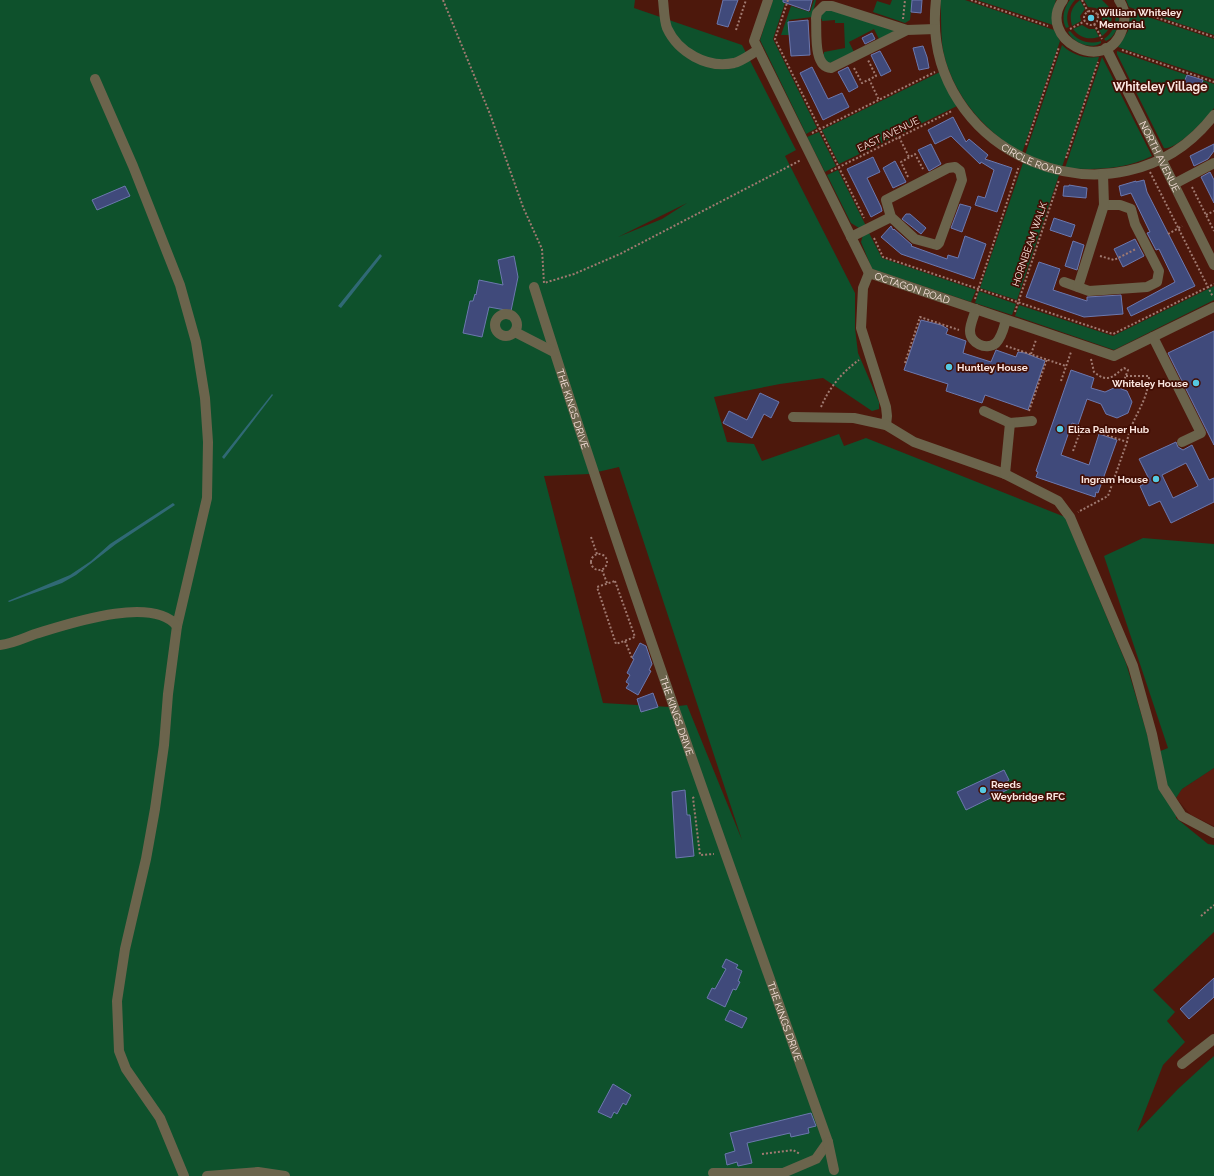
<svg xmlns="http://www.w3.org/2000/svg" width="1214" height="1176" viewBox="0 0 1214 1176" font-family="Raleway,sans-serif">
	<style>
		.built { fill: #5a1c0f }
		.green { fill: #0e512c; fill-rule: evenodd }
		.water { fill: #306975 }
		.building { fill: #404a7b; stroke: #6c78ae; fill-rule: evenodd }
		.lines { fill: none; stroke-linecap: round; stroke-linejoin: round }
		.path { stroke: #a07a71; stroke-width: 2; stroke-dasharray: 2 2; stroke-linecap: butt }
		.minor { stroke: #6b644c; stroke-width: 10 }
		.poi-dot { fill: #56c9e1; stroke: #410d03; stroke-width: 1.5 }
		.labels { text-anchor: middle; stroke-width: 3.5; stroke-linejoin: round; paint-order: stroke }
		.poi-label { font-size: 10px; font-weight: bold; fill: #fbe6e0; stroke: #410d03; text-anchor: start }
		.street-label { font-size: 10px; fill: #fbe6e0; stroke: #410d03 }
		.quarter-label { font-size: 12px; font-weight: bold; fill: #fbe6e0; stroke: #410d03 }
	</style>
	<rect width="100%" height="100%" fill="#4d180c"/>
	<path class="built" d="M1214,768V826L1191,815L1176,798L1182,789Z"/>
	<path class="green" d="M0,0H635L634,8L742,45L796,150L785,156L855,293V328L858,353L879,402V409L872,411L823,378L780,384L714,397L727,442L754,444L762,461L839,434L844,446L866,438L1065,517L1126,663L1153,754L1168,748L1104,556L1143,538L1214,544V768L1182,789L1176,798V818L1208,844L1214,845V932L1153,990L1175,1012L1167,1021L1185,1042L1163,1065L1137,1132L1178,1089L1214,1056V1176H0ZM687,203L662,219L618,237ZM619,467L742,840L687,705L670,707L603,703L544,476L589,474Z
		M773,0H786L773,39L817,128L806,134L760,40Z
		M814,0H816L812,17L789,20V35H781L791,6L810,12Z
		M892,0H912L910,20L905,23L873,12L877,1L890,5Z
		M940,0H965L1054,30L1060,41L1022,153C985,131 955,98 944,55C940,38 942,17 940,0Z
		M977,0H1056L1052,15L1053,25Z
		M1070,0H1075C1068,8 1065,17 1069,27L1066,28C1061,19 1064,7 1070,0Z
		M1080,0L1085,9L1080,16L1081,21L1072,26C1069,15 1071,7 1080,0Z
		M1084,0H1102L1109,7L1100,12L1096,8L1088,7Z
		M1126,0H1214V35L1129,7Z
		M828,9L895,31L879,39L874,29L849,42L854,52L828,64L822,54H824V52L845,48L844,23H835V20L822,21V19H820V14Z
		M1114,9L1118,10C1121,21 1117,36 1106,41L1104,39C1114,32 1118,21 1114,9Z
		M1111,10C1113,21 1111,29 1102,36L1098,27L1102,20V15Z
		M1130,11L1214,39V79L1118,47L1128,31Z
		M1082,25L1089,29H1095L1099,37C1088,40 1080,38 1073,29Z
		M1070,31C1078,41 1088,45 1101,41V43C1091,50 1073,43 1068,32Z
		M1062,45C1072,55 1085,59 1099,57L1062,167L1025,155Z
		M1117,51L1187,75L1183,87L1199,92L1203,80L1214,84V108C1207,118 1176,151 1164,148L1117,54Z
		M1102,57L1152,156C1124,170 1095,170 1065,168Z
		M940,72L957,106L839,164L822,130Z
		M819,132L836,166L825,172L807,137Z
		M1023,163L1059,175L1017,300L980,288Z
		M838,170L866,226L859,228L851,223L827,175Z
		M868,231L882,258L976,290L971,302L872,269L861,242L863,235Z
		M1214,286V300L1114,350L1015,316L1019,305L1113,336Z
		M979,291L1016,304L1012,315L975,303Z"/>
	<path class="water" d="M380,254L382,256L341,308L338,306Z
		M272,394L273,395L224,459L222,457Z
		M173,503L175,505L116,544L76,575L62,583L9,602L8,601L70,575L91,561L110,544Z"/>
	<path class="building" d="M723,0H738L728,27L717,24Z
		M783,0H812L809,11L783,2Z
		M912,0H922L921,13L911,12Z
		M808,20L810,55L791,56L788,22Z
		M872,33L875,39L865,44L862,38Z
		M923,46L927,57L929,68L919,70L913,48Z
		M880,51L891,71L881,76L871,55Z
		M812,67L828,99L842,93L849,107L823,120L800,73Z
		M848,67L858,87L849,92L838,72Z
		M1187,75L1203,80L1199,92L1182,87Z
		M953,117L966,142L969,139L988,155L985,159L1012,168L997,212L975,205L978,196L985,198L994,170L981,162L980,164L951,136L935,144L928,130Z
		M931,144L941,164L929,171L918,150Z
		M1214,144V151L1208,159L1194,166L1190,156Z
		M873,157L880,172L867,178L881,207L882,211L871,217L847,169Z
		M895,161L906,182L893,188L883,168Z
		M1210,172L1214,180V203L1201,177Z
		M1144,180L1147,192L1195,286L1131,316L1127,308L1175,282L1159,249L1156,250L1147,233L1150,232L1131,193L1121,196L1119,186L1136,181V182Z
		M1069,185L1087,188L1086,198L1063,196L1064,186H1069Z
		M125,186L130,196L97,210L92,200Z
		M960,204L971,207L962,232L951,228Z
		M906,214H910L926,228L921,234L902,219Z
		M1054,218L1075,225L1071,237L1050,230Z
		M891,226L893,230L894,229L912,245L911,246L947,259L948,255L958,258L965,236L986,244L974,279L901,254L881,237Z
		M1135,239L1144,256L1123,267L1114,249Z
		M1073,241L1084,245L1077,270L1065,266Z
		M514,256L518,277L511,311L489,307L482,337L463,333L470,301H473L475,294L476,295L479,280L503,285L498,260Z
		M1039,262L1060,269L1053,290L1087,301V297L1121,295L1123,314L1084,317L1026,297Z
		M921,320L941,325L948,329L946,334L966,341L963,353L991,362L996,350L1016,357L1018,352L1025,353L1045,361L1028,410L985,395L982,403L946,391L948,384L904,370Z
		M1214,331V445L1168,353Z
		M1071,370L1094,378L1091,388L1105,392L1116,387L1127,391L1132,402L1128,413L1117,418L1106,414L1101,404L1087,399L1078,425L1072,423L1061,455L1089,465L1099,434L1117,440L1098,493L1096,492L1095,497L1036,477L1038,472L1036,471Z
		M760,393L779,402L771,418L764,414L752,438L723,423L729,411L747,420Z
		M1176,442L1178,447L1183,450L1192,445L1209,480L1214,478V502L1171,523L1160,501L1149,506L1140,486L1150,481L1139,459ZM1186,463L1198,486L1173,498L1162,475Z
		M640,643L646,646L652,664L649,670L651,671L638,695L626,688L629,684L626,682L630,675L627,673L634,659L632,658Z
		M653,693L658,707L641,712L637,699Z
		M1004,770L1009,780L1006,782L1009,789L966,810L957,792Z
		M685,790L687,815H690L694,856L676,858L672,792Z
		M726,959L738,965L736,968L742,971L738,981L740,982L736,990L733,989L725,1007L707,998L712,988L715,989L726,969L722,967Z
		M1214,978V997L1189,1019L1180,1009Z
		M730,1010L747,1018L742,1028L725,1020Z
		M613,1084L631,1095L626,1105L623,1103L617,1114L614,1112L611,1118L598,1112Z
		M811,1113L816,1126L808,1128L809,1133L791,1137L790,1133L747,1143L752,1163L738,1166L737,1162L727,1165L725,1154L735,1151L730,1133Z"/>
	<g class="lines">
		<path class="path" d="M443,0L490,114L523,207L542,249L544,283L574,274L620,254L801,160
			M788,0L775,39L864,218
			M971,0L1048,26
			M1082,0L1088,12
			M1134,10L1214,37
			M1084 18a7 7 0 1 1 14 0a7 7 0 1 1-14 0Z
			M1097,15L1111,8
			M903,19L905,0
			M1094,24L1102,39
			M1070,29L1085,21
			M736,30L746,0
			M1122,50L1214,82
			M854,68L862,83L876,76L868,60
			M869,79L879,100
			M812,133L935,72
			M899,137L909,157
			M1026,145L1059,47
			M1066,158L1098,62
			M831,171L952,111
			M1150,172L1213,297
			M908,177L901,162L915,154L923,169
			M1192,187L1214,231
			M1206,215L1214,211
			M1168,234L1182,226
			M874,238L883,257L1113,334L1214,284
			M1100,256L1114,260L1136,249
			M975,299L1019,166
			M1015,312L1059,180
			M1006,346L1066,366
			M1031,354L1036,340
			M1091,359L1094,372C1108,384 1113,376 1124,368L1128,370L1123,383
			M905,363L920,317L959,330
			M1126,376H1149C1148,404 1131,417 1127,442
			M1061,381L1071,352
			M821,407C829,388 842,372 859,360
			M1029,411L1047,359
			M1073,451L1082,427L1127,442L1108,496L1078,512
			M591,537L597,554
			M591 562a8 8 0 1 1 16 0a8 8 0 1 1-16 0Z
			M602,570L607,583
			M615,581L635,637L616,644L597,587Z
			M625,641L632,658
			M694,797L693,798L700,855L714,854
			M1201,916L1214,905
			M762,1154L793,1150L800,1154"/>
		<g class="minor">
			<path d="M663,0C664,8 664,20 667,28C678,52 707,69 734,63C742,61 751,54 758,50"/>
			<path id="s1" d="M768,0L754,41L869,273L1114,356L1214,307"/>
			<path id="s2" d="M936,0C918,155 1119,238 1214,115"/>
			<path d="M1063,0C1035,38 1106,77 1122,30C1126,20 1125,9 1119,0"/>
			<path d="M907,30L832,6H824L817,13L816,18C817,32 813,67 831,68L907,30L935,29"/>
			<path id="s3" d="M1106,48L1214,265"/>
			<path d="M95,79L133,166L180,285L196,342L205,398L208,442L207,498L177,626L168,694L164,745L155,809L146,859L125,949L117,1001L119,1051L126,1069L160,1118L184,1176"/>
			<path d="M1174,184L1214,163"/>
			<path d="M851,237L891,217L915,239L937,245L939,243L962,180L960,171L955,167L948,168L886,200L891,217"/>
			<path d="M869,273L863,288L861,328L886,407L887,416L886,425"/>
			<path d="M1064,282L1089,291L1147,287L1157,282L1159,271L1135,224L1131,209L1120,205H1104"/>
			<path id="s4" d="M534,287C624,574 727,858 828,1142L816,1159L783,1173H713"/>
			<path d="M1078,287L1104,205L1103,174"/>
			<path d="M976,309C974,316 970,324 970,331C970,343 986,351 996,343C1002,337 1004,327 1006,320"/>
			<circle cx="506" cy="325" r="11"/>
			<path d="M515,332L554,352"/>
			<path d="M1153,337L1201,433L1182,442"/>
			<path d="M984,411L1010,423L1032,421"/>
			<path d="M793,417L854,418L886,425L914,442L1005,474L1058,501L1070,517L1133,666L1152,734L1163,787L1182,816L1214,833"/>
			<path d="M1005,474L1010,423"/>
			<path d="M0,645C12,644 24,638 35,634C68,624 152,595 177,626"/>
			<path d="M1182,1064L1214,1039"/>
			<path d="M828,1142L834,1170"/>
			<path d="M207,1176L258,1172L285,1176"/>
		</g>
	</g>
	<g class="poi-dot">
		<circle cx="1091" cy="18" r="4"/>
		<circle cx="949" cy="367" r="4"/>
		<circle cx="1196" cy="383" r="4"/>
		<circle cx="1060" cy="429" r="4"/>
		<circle cx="1156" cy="479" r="4"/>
		<circle cx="983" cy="790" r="4"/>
	</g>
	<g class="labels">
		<g class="poi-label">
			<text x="1099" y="16">William Whiteley<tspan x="1099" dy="12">Memorial</tspan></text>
			<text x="957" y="371">Huntley House</text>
			<text x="1188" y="387" text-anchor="end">Whiteley House</text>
			<text x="1068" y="433">Eliza Palmer Hub</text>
			<text x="1148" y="483" text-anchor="end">Ingram House</text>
			<text x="991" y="788">Reeds<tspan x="991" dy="12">Weybridge RFC</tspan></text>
		</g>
		<g class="street-label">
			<text transform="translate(888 134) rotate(-26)" y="4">EAST AVENUE</text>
			<text dy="4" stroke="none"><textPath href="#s3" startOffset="121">NORTH AVENUE</textPath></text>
			<text dy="4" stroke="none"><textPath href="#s2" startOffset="201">CIRCLE ROAD</textPath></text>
			<text transform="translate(1029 244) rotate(-71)" y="4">HORNBEAM WALK</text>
			<text dy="4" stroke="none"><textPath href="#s1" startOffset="348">OCTAGON ROAD</textPath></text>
			<text dy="4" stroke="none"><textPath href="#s4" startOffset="128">THE KINGS DRIVE</textPath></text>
			<text dy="4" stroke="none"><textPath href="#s4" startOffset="452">THE KINGS DRIVE</textPath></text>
			<text dy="4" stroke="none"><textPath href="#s4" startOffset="776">THE KINGS DRIVE</textPath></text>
		</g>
		<g class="quarter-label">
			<text x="1160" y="91">Whiteley Village</text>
		</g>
	</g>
</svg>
